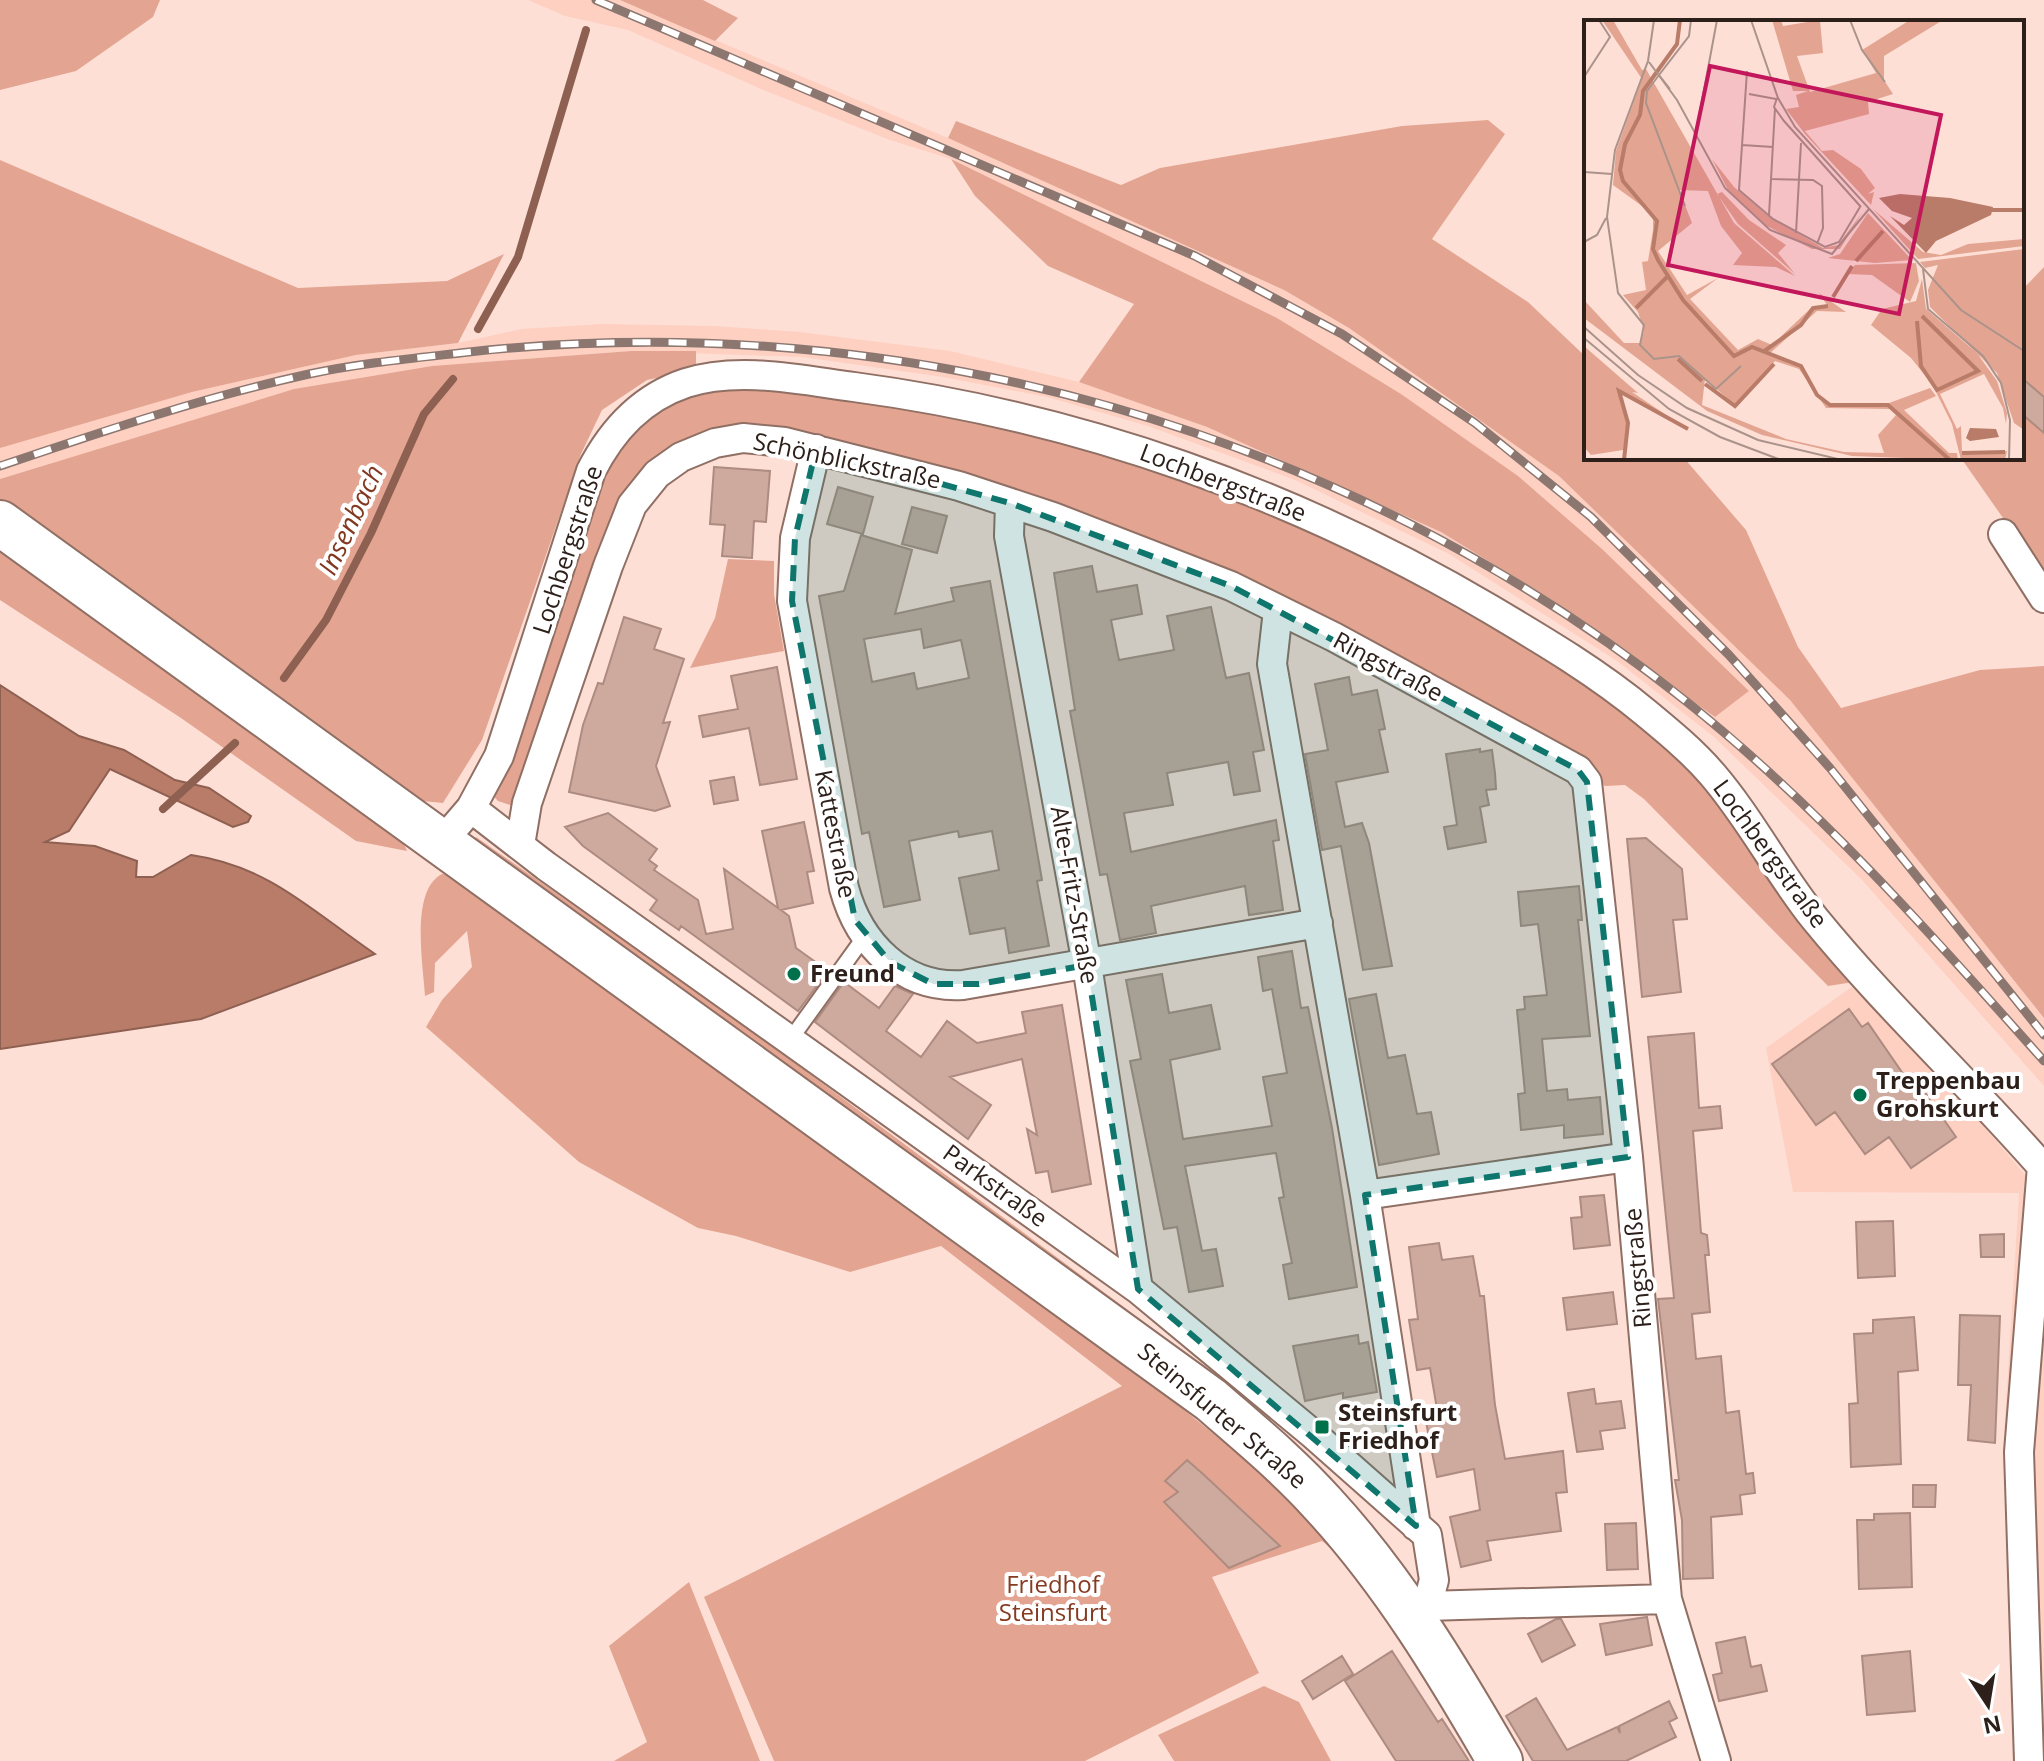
<svg xmlns="http://www.w3.org/2000/svg" width="2044" height="1761" viewBox="0 0 2044 1761" font-family="'Open Sans',sans-serif">
	<style>
		.built { fill: #fed0c2 }
		.green { fill: #e3a591 }
		.water { fill: #b87c68; stroke: #8e6051; stroke-width: 2 }
		.lines { fill: none; stroke-linecap: round; stroke-linejoin: round }
		.stream { stroke: #8e6051; stroke-width: 8 }
		.building { fill: #ceaa9e; stroke: #ae8b80; stroke-width: 2; fill-rule: evenodd }
		.service-casing { stroke: #906f64; stroke-width: 18 }
		.minor-casing { stroke: #906f64; stroke-width: 32 }
		.primary-casing { stroke: #906f64; stroke-width: 48 }
		.service { stroke: #fff; stroke-width: 14 }
		.minor { stroke: #fff; stroke-width: 28 }
		.primary { stroke: #fff; stroke-width: 44 }
		.rail-casing { stroke: #8c7770; stroke-width: 9 }
		.rail { stroke: #fff; stroke-width: 6; stroke-dasharray: 18; stroke-linecap: butt }
		.marked { fill: #0f766e; fill-opacity: 0.2; stroke: #0f766e; stroke-width: 6; stroke-dasharray: 16 10; stroke-linejoin: round }
		.poi-dot { fill: #01714b; stroke: #fff; stroke-width: 3 }
		.labels { text-anchor: middle; stroke-width: 8; stroke-linejoin: round; paint-order: stroke }
		.street-label { font-size: 24px; fill: #2d201b; stroke: #fff }
		.poi-label { font-size: 24px; font-weight: bold; fill: #2d201b; stroke: #fff; text-anchor: start }
		.park-label { font-size: 24px; fill: #863a21; stroke: #fff }
		.water-label { font-size: 26px; font-style: italic; fill: #83371e; stroke: #fff }
		.inset-river { fill: none; stroke: #b87c68; stroke-width: 4 }
		.inset-road { fill: none; stroke: #aa938b; stroke-width: 2 }
		.view { fill: #c2185b; fill-opacity: 0.15; stroke: #c2185b; stroke-width: 4 }
		.inset-edge { fill: none; stroke: #2d201b; stroke-width: 4 }
	</style>
	<rect width="100%" height="100%" fill="#fedfd6"/>
	<path class="built" d="M528,0H620L948,138L1284,290L1349,328L1471,411L1559,476L1790,700L2044,1018V1086L1862,880L1714,737L1617,661L1449,554L1295,480L1148,426L1047,397L943,377L802,357L631,351L432,366L294,389L0,479V448L10,444L192,392L356,355L458,343L521,329L603,324L715,326L800,332L950,351L1079,382L1207,427L1441,532L1519,580L1715,717L1749,691L1714,657L1401,394L1277,318L951,159L890,140L761,89L628,30L565,16Z
		M1860,981L2044,1197V1731L2017,1732L2003,1452L2019,1193L1793,1192L1766,1048Z"/>
	<path class="green" d="M0,0H160L153,17L76,71L0,90Z
		M620,0H703L738,18L715,41Z
		M1488,120L1505,134L1432,239L1528,302L1586,357V458H1684L1746,530L1798,647L1841,708L1980,670L2044,666V1018L1790,700L1559,476L1349,328L1284,290L948,138L956,121L1121,185L1160,168L1402,126Z
		M951,159L1277,318L1401,394L1518,476L1602,549L1749,691L1715,717L1519,580L1441,532L1207,427L1079,382L1134,304L1048,266L975,196Z
		M0,160L298,288L447,281L504,254L458,343L356,355L192,392L0,448Z
		M2044,267V594L2003,518L1961,458H2022V290Z
		M631,351H696V370L647,380L602,410L581,454L482,740L443,803L402,799L0,499V479L294,389L432,366Z
		M780,389L851,397L1033,431L1294,517L1577,676L1666,744L1719,804L1860,981L1828,986L1644,799L1625,785L1605,786L1543,742L1290,609L833,445L665,453L516,807L498,801L491,793L581,530L615,447L655,412L695,392Z
		M0,544L399,832L407,851L356,841L181,718L0,600Z
		M728,559L774,561V594L784,651L690,668L715,618Z
		M476,837L725,1011L1171,1342L1197,1366L466,848Z
		M442,874L454,875L1118,1357L1270,1479L1339,1555L1322,1541L1212,1577L1259,1673L1085,1761H774L704,1597L1122,1386L941,1246L850,1272L736,1236L698,1228L579,1162L426,1027L442,1000L472,967L467,931L435,963L434,992L425,996C423,964 410,890 442,874Z
		M689,1582L760,1761H614L647,1742L609,1646Z
		M1264,1686L1299,1702L1331,1761H1174L1158,1735Z"/>
	<path class="water" d="M0,685L79,736L124,750L175,780L209,788L251,816L248,822L233,827L110,769L69,831L45,842L95,846L137,861L136,877H153L191,855C269,866 312,911 375,954L201,1019L0,1049Z"/>
	<g class="lines">
		<path class="stream" d="M478,329L518,257L586,30
			M284,678L326,620L371,533L424,414L453,379
			M163,809L235,743"/>
	</g>
	<path class="building" d="M2022,378L2044,397V433L2022,414Z
		M714,467L770,471L766,522L754,521L752,558L722,556L725,525L710,524Z
		M838,487L873,497L863,534L827,524Z
		M912,507L947,516L937,553L902,544Z
		M861,535L912,550L895,614L954,601L951,588L990,581L1042,880L1037,881L1049,946L1009,953L1005,928L970,934L959,878L999,870L992,831L959,837L958,831L909,841L920,900L884,907L869,832L862,834L819,596L844,591ZM921,629L924,648L961,640L969,678L917,689L914,673L872,682L864,639Z
		M1092,566L1097,592L1137,585L1142,614L1111,620L1119,660L1174,650L1167,616L1211,607L1226,678L1249,673L1264,750L1253,752L1260,791L1234,795L1228,762L1167,773L1173,805L1124,813L1131,852L1276,820L1279,840L1273,841L1283,910L1249,915L1245,886L1151,906L1156,933L1120,940L1107,874L1100,875L1070,711L1075,710L1054,573Z
		M624,617L661,629L654,649L684,659L663,723L670,722L656,766L670,806L655,811L569,792L583,725L598,683L603,684Z
		M777,667L797,779L760,785L749,728L703,737L699,716L738,709L731,676Z
		M1349,677L1352,695L1377,690L1385,729L1379,730L1388,772L1336,782L1345,827L1362,823L1369,843L1392,966L1363,970L1341,846L1322,850L1305,754L1328,750L1315,684Z
		M1480,749V752L1492,750L1495,773L1496,789L1486,790L1489,805L1480,807L1486,842L1448,849L1444,827L1457,825L1446,754Z
		M734,777L738,800L714,804L710,781Z
		M608,813L657,849L649,860L657,866L654,870L698,900L706,934L733,929L724,869L778,908L762,831L804,822L814,871L807,872L813,903L781,910L789,916L796,948L828,971L798,1011L681,926L679,930L650,910L657,900L583,846L565,827Z
		M1646,838L1682,869L1687,919L1673,920L1681,992L1642,997L1627,839Z
		M1579,886L1582,920H1578L1590,1036L1542,1039L1547,1091L1567,1089L1568,1100L1600,1097L1603,1134L1564,1138V1125L1521,1130L1518,1094L1525,1093L1517,1010L1525,1009L1524,997L1547,995L1538,924L1521,926L1518,892Z
		M1292,951L1301,1008L1308,1007L1332,1128L1357,1287L1289,1299L1283,1265L1292,1263L1279,1198L1284,1197L1276,1153L1185,1166L1202,1251L1216,1249L1223,1286L1189,1292L1177,1227L1164,1229L1130,1061L1141,1059L1126,980L1162,974L1169,1013L1211,1005L1220,1049L1170,1060L1183,1139L1272,1126L1263,1077L1287,1073L1272,989L1263,991L1258,957Z
		M844,982L879,1008L895,986L913,994L886,1031L921,1057L947,1021L977,1043L1026,1033L1022,1012L1062,1005L1091,1184L1052,1192L1048,1171L1036,1173L1027,1129L1037,1135L1022,1059L950,1077L991,1105L968,1139L815,1022Z
		M1376,994L1388,1058L1405,1055L1417,1114L1431,1112L1439,1154L1379,1165L1349,999Z
		M1849,1009L1862,1027L1868,1023L1906,1078L1912,1074L1956,1137L1911,1168L1889,1137L1865,1154L1835,1112L1816,1125L1772,1064Z
		M1694,1033L1699,1108L1720,1106L1722,1128L1693,1131L1701,1233L1707,1235L1709,1255H1705L1710,1312L1692,1314L1696,1359L1721,1356L1726,1413L1739,1411L1746,1474L1753,1473L1755,1493L1740,1495L1742,1514L1711,1517L1713,1578L1683,1579L1682,1520L1675,1480H1679L1658,1299L1674,1298L1648,1037Z
		M1604,1195L1610,1245L1574,1249L1571,1218L1582,1217L1580,1197Z
		M1893,1221L1895,1276L1858,1278L1856,1222Z
		M2004,1234V1257H1981L1980,1235Z
		M1439,1243L1442,1260L1473,1256L1480,1296H1484L1495,1405L1505,1459L1563,1451L1567,1492L1556,1493L1561,1531L1487,1541L1491,1560L1461,1567L1450,1517L1480,1510L1474,1469L1437,1477L1424,1412L1437,1409L1430,1368L1417,1370L1409,1320L1418,1319L1409,1247Z
		M1613,1292L1617,1324L1567,1330L1563,1298Z
		M1960,1315L2000,1316L1995,1443L1968,1440L1971,1385H1958Z
		M1914,1317L1918,1370L1898,1372L1901,1464L1851,1467L1849,1404L1858,1403L1854,1334L1873,1333V1320Z
		M1358,1335L1359,1344L1368,1342L1377,1392L1343,1398V1393L1305,1401L1293,1346Z
		M1594,1389L1596,1404L1621,1401L1625,1428L1600,1431L1603,1449L1577,1452L1568,1393Z
		M1187,1460L1203,1474L1280,1546L1229,1568L1164,1502L1178,1492L1165,1481Z
		M1913,1485H1936L1935,1507H1913Z
		M1910,1513L1912,1587L1859,1589L1857,1520H1874V1514Z
		M1636,1523L1638,1569L1607,1570L1605,1524Z
		M1647,1617L1652,1645L1606,1655L1600,1624Z
		M1556,1619H1561L1575,1645L1542,1662L1528,1634Z
		M1745,1637L1751,1667L1761,1665L1767,1691L1719,1701L1713,1675L1722,1673L1716,1643Z
		M1392,1651L1438,1722L1442,1719L1469,1761H1396L1345,1681Z
		M1910,1651L1915,1711L1867,1715L1862,1656Z
		M1342,1656L1353,1674L1313,1699L1302,1681Z
		M1536,1698L1567,1750L1617,1727L1620,1733L1619,1726L1669,1701L1677,1718L1669,1722L1676,1737L1626,1761H1533L1506,1716Z"/>
	<g class="lines">
		<defs>
			<path id="service" d="M790,1040L865,936"/>
			<path id="minor" d="M816,449L795,538L792,601L844,888C859,944 903,989 963,985L1318,923
				M1010,503L1009,536L1087,965L1138,1289
				M2003,534L2044,598
				M1278,610L1272,664L1365,1195L1416,1526
				M471,808L546,866L1138,1289L1314,1435L1427,1535L1434,1580L1427,1606L1414,1619
				M441,843L471,808L499,756L591,471C612,430 641,398 686,383C738,366 801,380 854,387C1080,417 1295,494 1490,609C1544,641 1598,673 1646,713C1669,732 1692,751 1712,774C1750,818 1778,873 1815,919C1886,1006 1970,1084 2044,1169
				M520,845L527,803L608,566L632,505L657,474L681,457L715,443L743,438L785,442L959,486L1053,517L1231,586L1334,637L1578,770L1587,782L1628,1157L1667,1599L1716,1761
				M1365,1195L1628,1157
				M1427,1606L1667,1599
				M2029,1761L2019,1452L2042,1166"/>
			<path id="primary" d="M0,523L1211,1400C1250,1434 1289,1466 1323,1504C1394,1581 1448,1671 1500,1761"/>
		</defs>
		<use href="#service" class="service-casing"/>
		<use href="#minor" class="minor-casing"/>
		<use href="#primary" class="primary-casing"/>
		<use href="#service" class="service"/>
		<use href="#minor" class="minor"/>
		<use href="#primary" class="primary"/>
		<defs>
			<path id="rail" d="M596,0L1195,256L1342,334L1475,423L1591,517L1729,655L1830,768L2044,1035
				M0,466C101,432 204,397 309,374C361,363 416,358 469,352C902,305 1345,429 1687,702C1820,808 1931,934 2044,1061"/>
		</defs>
		<use href="#rail" class="rail-casing"/>
		<use href="#rail" class="rail"/>
	</g>
	<path class="marked" d="M816,449L1010,503L1231,586L1578,770L1587,782L1628,1157L1365,1195L1416,1526L1138,1289L1087,965L979,984H933L890,962L855,920L792,601L795,538Z"/>
	<g class="poi-dot">
		<circle cx="794" cy="974" r="8"/>
		<circle cx="1860" cy="1095" r="8"/>
		<rect x="1314" y="1419" width="16" height="16" rx="4"/>
	</g>
	<g class="labels">
		<g class="street-label">
			<text transform="translate(847 461) rotate(12)" y="8">Schönblickstraße</text>
			<text transform="translate(1223 483) rotate(21)" y="8">Lochbergstraße</text>
			<text transform="translate(568 550) rotate(-72)" y="8">Lochbergstraße</text>
			<text transform="translate(1388 667) rotate(28)" y="8">Ringstraße</text>
			<text transform="translate(835 834) rotate(79)" y="8">Kattestraße</text>
			<text transform="translate(1770 854) rotate(54)" y="8">Lochbergstraße</text>
			<text transform="translate(1074 895) rotate(80)" y="8">Alte-Fritz-Straße</text>
			<text transform="translate(995 1186) rotate(36)" y="8">Parkstraße</text>
			<text transform="translate(1638 1268) rotate(-95)" y="8">Ringstraße</text>
			<text transform="translate(1222 1416) rotate(40)" y="8">Steinsfurter Straße</text>
		</g>
		<g class="poi-label">
			<text x="810" y="982">Freund</text>
			<text x="1876" y="1089">Treppenbau<tspan x="1876" dy="28">Grohskurt</tspan></text>
			<text x="1338" y="1421">Steinsfurt<tspan x="1338" dy="28">Friedhof</tspan></text>
		</g>
		<g class="park-label">
			<text x="1053" y="1593">Friedhof<tspan x="1053" dy="28">Steinsfurt</tspan></text>
		</g>
		<g class="water-label">
			<text transform="translate(351 520) rotate(-65)" y="9">Insenbach</text>
		</g>
	</g>
	<g transform="translate(1584 20)">
		<rect width="440" height="440" fill="#fedfd6"/>
		<path d="M18,0H29L58,50L62,49L150,203L211,256L192,247L149,245L158,233L137,206L124,171L95,170L108,203L74,231L103,275L134,258L106,279L154,330L174,319L188,325L227,288L243,285L235,273L262,292L233,291L185,334L217,345L234,374L245,383H305L346,368L352,376L320,390L365,433H373L374,440L268,436L178,415L123,391L0,298V280L40,323H57L60,310L54,292L39,275L62,270L58,242L64,241L69,210V194L29,165L32,131L58,59ZM191,341L215,349L242,388L306,389L312,395L294,415L300,433L260,432L202,419L118,385L121,359L151,385ZM188,0H197L199,6L236,0L239,33L213,36L226,72L292,53L278,30L326,0H359L300,36V60L309,74L284,82L285,94L221,111L238,131L249,130L277,149L291,168L284,174L290,172L287,185L221,114L202,89L215,87L212,75L224,71H209ZM128,139L150,167L183,195L239,228L254,225L278,193L256,229H228L181,205L144,170ZM138,172L165,200L202,225L194,233L211,254L154,204L133,174ZM289,189L339,232L357,235L384,224L440,219V226L334,239ZM284,193L328,240L291,243L244,238L256,234ZM440,229V410L430,403L413,353L346,287L344,270L354,245L341,248L336,242ZM332,243L335,261L326,282L288,255L264,254L271,245ZM338,259L342,289L393,333L413,361L423,393L422,404L419,388L400,354L356,374L373,409L377,406L378,433L423,431L421,440H377L368,404L348,364L327,338L287,305L298,289L332,281ZM0,326L54,373L48,372L106,411L36,372L45,406L41,440L39,430L7,435L0,427Z" fill="#e3a591" fill-rule="evenodd"/>
		<path d="M316,174L366,178L409,187L407,195L352,221L342,233L306,196L320,205L328,198L308,191L295,178ZM386,408L412,409L415,417L386,421L382,418Z" fill="#b87c68"/>
		<path class="inset-river" d="M96,0L93,24L59,71L56,95L41,124L36,150L39,161L73,201L69,229L74,240L99,280L150,336L168,327L217,346L233,375L246,385H304L366,440M405,190H440M272,241L299,211M249,277L268,246M52,288L85,255M333,301L337,346L353,370L394,351L338,296M179,332L217,305L229,288L244,286M94,339L118,361M121,364L151,386L190,344M378,433L421,432M40,440L44,403L35,371L104,409"/>
		<path class="inset-road" d="M70,0L64,41L31,130L23,197L34,273L60,305L56,325L70,339L95,336L132,369L157,346M167,0L194,78L211,107L377,290L440,331M266,0L278,30L301,62M65,42L93,80L141,168L186,210L248,234L285,189M163,51L155,170L189,199L241,227L255,222L276,187M75,55L63,71L62,83L101,186M0,57L26,17L15,0M86,69L75,55L105,16L107,0M165,74L192,79M193,78L190,87L200,101L277,187M112,113L133,0M158,125L189,127M0,152L28,154M188,159L229,160L238,166L239,208L233,224M185,195L191,88M212,213L217,123M0,222L13,215L22,198M339,249L344,289L399,336L417,363L426,400L425,440M0,307L54,355L103,388L174,420L258,440M0,318L85,389L136,417L197,440"/>
		<path class="view" d="M126,46L357,95L315,294L84,245Z"/>
		<rect width="440" height="440" class="inset-edge"/>
	</g>
	<g transform="translate(1988 1705) rotate(168)" stroke="#ffffff" stroke-width="6" paint-order="stroke">
	<path d="M0-6L14 30L0 20L-14 30Z" fill="#2d201b"/>
	<text y="-12" font-size="22" font-weight="bold" text-anchor="middle" fill="#2d201b">N</text>
	</g>
</svg>
